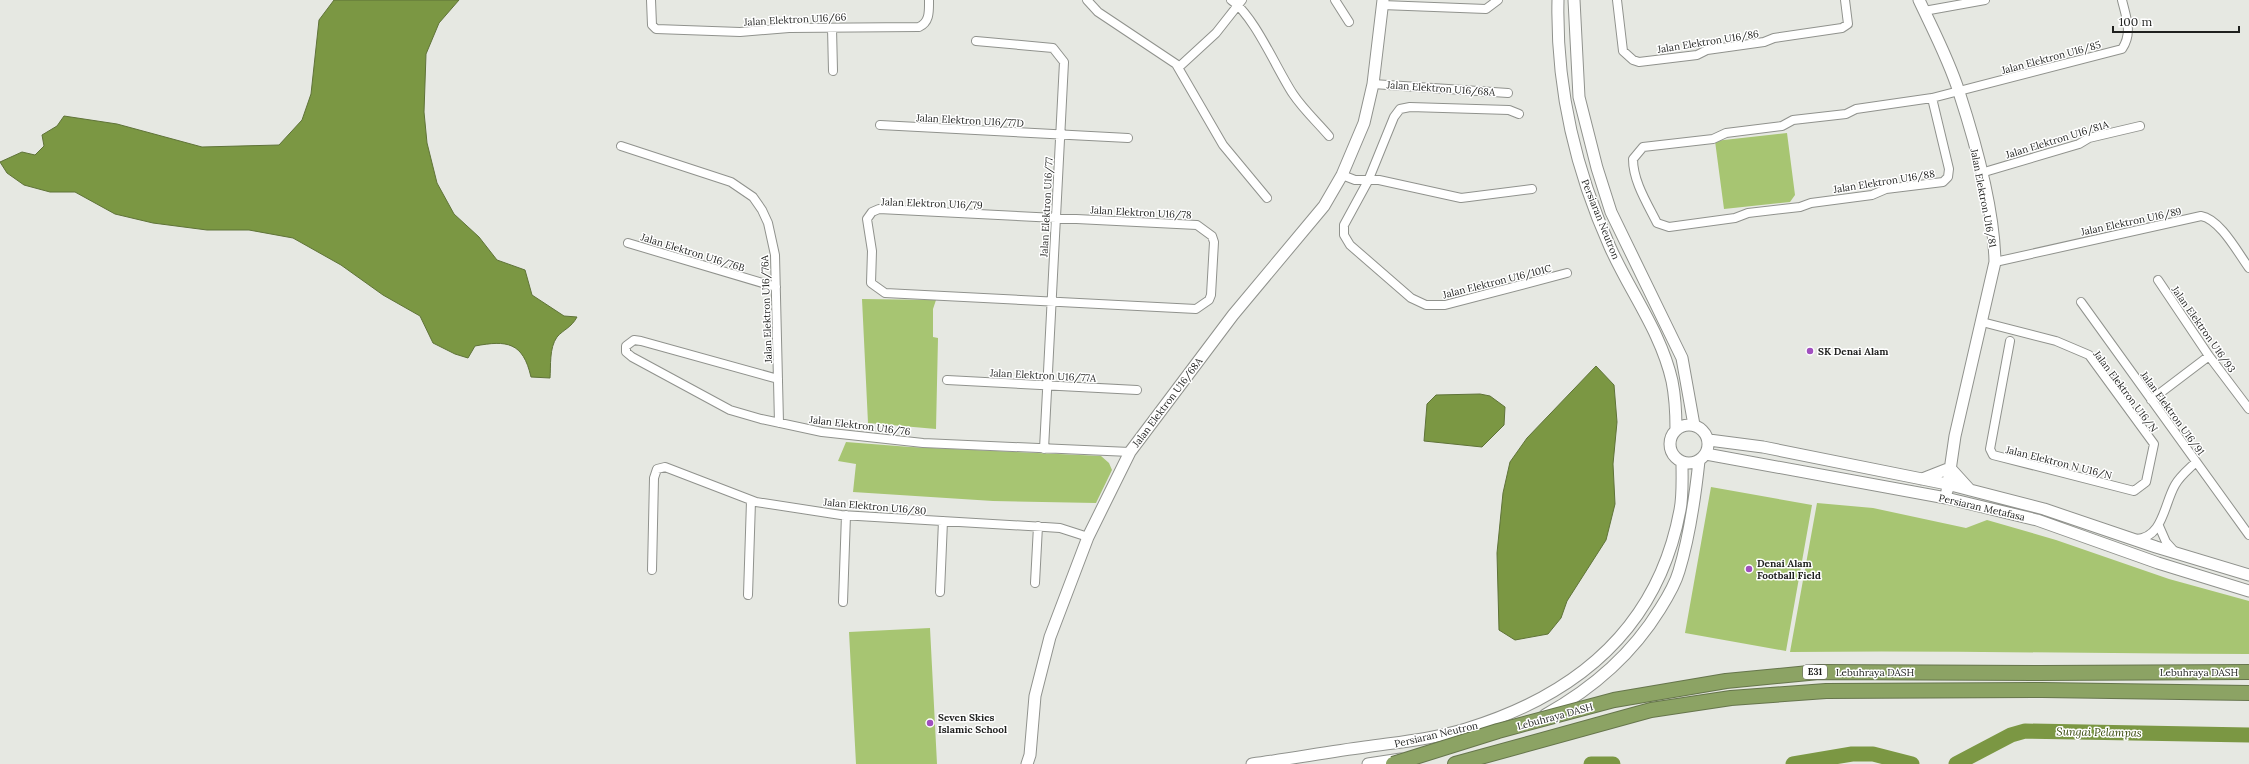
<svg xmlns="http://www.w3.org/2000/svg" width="2249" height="764" viewBox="0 0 2249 764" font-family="Lora,serif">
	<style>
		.green { fill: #a7c572 }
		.water { fill: #7b9743; stroke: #5f7338 }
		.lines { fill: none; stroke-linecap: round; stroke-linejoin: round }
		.river { stroke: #7b9743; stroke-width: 15 }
		.street-casing { stroke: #90928d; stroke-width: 10 }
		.secondary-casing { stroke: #90928d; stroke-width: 13 }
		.highway-casing { stroke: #66754c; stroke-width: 16 }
		.street { stroke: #fff; stroke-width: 8 }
		.secondary { stroke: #fff; stroke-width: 11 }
		.highway { stroke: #8ca364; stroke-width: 14 }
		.highway-bridge-casing { stroke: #66754c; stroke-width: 16; stroke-linecap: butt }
		.highway-bridge { stroke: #8ca364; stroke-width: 14 }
		.poi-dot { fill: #a04fbf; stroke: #fff; stroke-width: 1.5 }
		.labels { text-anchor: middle; stroke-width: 3; stroke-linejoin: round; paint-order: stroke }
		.shield { fill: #fff; stroke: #626362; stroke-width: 1 }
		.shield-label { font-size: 9px; font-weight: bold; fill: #1f201e }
		.street-label { font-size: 10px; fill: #1f201e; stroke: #fff }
		.poi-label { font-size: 10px; font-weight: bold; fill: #1f201e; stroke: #fff; text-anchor: start }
		.water-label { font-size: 11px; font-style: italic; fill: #354707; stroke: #fff }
	</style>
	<rect width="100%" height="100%" fill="#e6e8e2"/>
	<path class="green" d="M1787,133L1795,195L1790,202L1724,209L1715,141Z
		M862,299L936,300L933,309V337L938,338L936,429L868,423Z
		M846,442L910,447L1101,456L1109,463L1112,470L1096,503L993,501L853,492L856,464L838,461Z
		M1711,487L1812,505L1786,651L1685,633Z
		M1817,503L1873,508L1966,528L1987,520L2056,540L2169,579L2249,601V654C2096,654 1943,650 1790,652Z
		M930,628L937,764H856L849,632Z"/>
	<path class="water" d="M334,0H459L439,23L426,54L424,112L427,143L437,183L454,214L479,237L497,260L525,270L532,295L564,316L577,317C571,328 564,329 557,337C549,348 551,366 550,378L531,377C523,342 507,340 475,346L468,358L455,354L433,343L420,316L383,295L341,265L293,238L249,230H207L153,223L115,214L75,192H50L24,185L7,173L0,162L22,152L35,155L44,146L42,135L57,126L64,116L117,124L202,147L279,145L302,120L311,94L319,20Z
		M1596,366L1614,385L1617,422L1613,464L1615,504L1606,540L1567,601L1561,618L1548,634L1515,640L1499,630L1497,553L1503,493L1510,462L1527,438Z
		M1480,394L1490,396L1505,407L1504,425L1482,447L1424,441L1427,404L1436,395Z"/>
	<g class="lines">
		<path class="river" d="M1591,764H1613
			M1793,764L1852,754H1873L1912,764
			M1956,764L2011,735L2025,731L2249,735"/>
		<defs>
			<path id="street" d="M651,0L652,25L656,29L740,32L789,28L919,27C930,22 929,11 929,0
				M1087,0L1098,12L1176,64L1223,145L1267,198
				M1231,0C1254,15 1277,70 1293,94C1303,109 1317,122 1329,136
				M1335,0L1349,22
				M1617,0L1623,51L1633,60L1639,62L1697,55L1707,50L1764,42L1774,38L1842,28L1848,24L1845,0
				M1382,5L1486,9L1498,0
				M1924,11L1985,0
				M832,28L833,71
				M976,41L1053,48L1064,62L1044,449
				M1179,67L1216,33L1242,0
				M1373,84L1508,93
				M1932,98L1949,169L1948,177L1943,182L1886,189L1872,195L1811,203L1800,207L1748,213L1735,218L1669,227L1657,223C1647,203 1633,181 1633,159L1643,147L1713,139L1726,133L1782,126L1793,120L1846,114L1856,109L1932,98L2122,49C2133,33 2126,17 2122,0
				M1519,114L1509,110L1410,107L1400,109L1394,117L1368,181L1344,225V235L1350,245L1411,298L1426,305H1445L1567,273
				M880,125L1128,138
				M621,146L731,182L753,197L762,210L768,223L775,255L779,423
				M1981,173L2079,144L2089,138L2140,126
				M1342,175L1355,180H1379L1461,198L1532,189
				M879,209L1197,225L1212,236L1214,242L1211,295L1209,300L1196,309L885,293L871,283L872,251L867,219L872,212Z
				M628,243L776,287
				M1995,262L2201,216C2220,219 2238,253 2249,268
				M2158,280L2209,356L2249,409
				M2081,302L2249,535
				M1982,322L2056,341L2089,355L2154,444L2146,482L2134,491L1993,455L1990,449L2010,341
				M778,379L641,341L634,340L626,346V352L632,357L730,410L761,419L822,432L923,443L1130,452
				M947,380L1137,390
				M2151,400L2209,356
				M2159,526L2166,542L2175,552
				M2136,539C2163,538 2164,504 2175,485C2180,476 2189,469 2196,462
				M652,570L654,478L657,469L665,467L756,502L841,515L1045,527L1060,528L1088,537
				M1035,583L1038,526
				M940,592L943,521
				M748,595L751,501
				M843,602L846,515"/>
			<path id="secondary" d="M1558,0C1556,85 1575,169 1610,247C1630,292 1661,332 1672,381C1675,396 1676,414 1676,429
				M1574,0L1579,97L1597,168L1611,212L1682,358L1694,425
				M1919,0C1933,30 1949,60 1959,92C1975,141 1994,211 1995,262L1955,436L1947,491
				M1670 444a19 19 0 1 1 38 0a19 19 0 1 1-38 0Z
				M1709,440L1763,447L1947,484L2044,509L2156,547L2249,575
				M1706,454L1946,498L2037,520L2158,563L2249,591
				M1950,468L1970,490
				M1922,479L1950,468
				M1545,715C1592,689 1631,656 1660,609C1667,598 1675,585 1679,571C1690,535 1695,498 1699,461
				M1027,764L1030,755L1035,696L1050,637L1088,537L1130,452L1233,315L1324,206L1342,175L1364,123L1373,84L1383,0
				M1252,764C1290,759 1327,752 1365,747C1399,742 1433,739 1466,729C1577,695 1658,628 1680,510C1683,495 1682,478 1682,462
				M1368,764L1401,759"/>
			<path id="highway" d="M1455,764L1651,710L1731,698L1826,691L2042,690L2249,693"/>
		</defs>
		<use href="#street" class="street-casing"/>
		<use href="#secondary" class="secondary-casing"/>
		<use href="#highway" class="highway-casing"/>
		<use href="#street" class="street"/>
		<use href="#secondary" class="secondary"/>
		<use href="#highway" class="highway"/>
		<defs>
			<path id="highway-bridge" d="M1393,764L1498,731L1614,700L1726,681L1819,672L2041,673L2249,672"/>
		</defs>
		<use href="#highway-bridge" class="highway-bridge-casing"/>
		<use href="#highway-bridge" class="highway-bridge"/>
	</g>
	<g class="poi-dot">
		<circle cx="1810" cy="351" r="4"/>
		<circle cx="1749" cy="569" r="4"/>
		<circle cx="930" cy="723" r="4"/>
	</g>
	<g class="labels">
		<rect class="shield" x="1803" y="665" width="24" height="14" rx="3"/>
		<g class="shield-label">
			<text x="1815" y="675">E31</text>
		</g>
		<g class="street-label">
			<text transform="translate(795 19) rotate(-3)" y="4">Jalan Elektron U16/66</text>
			<text transform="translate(1708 41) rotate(-9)" y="4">Jalan Elektron U16/86</text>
			<text transform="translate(2051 57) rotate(-15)" y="4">Jalan Elektron U16/85</text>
			<text transform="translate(1441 88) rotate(4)" y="4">Jalan Elektron U16/68A</text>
			<text transform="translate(970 120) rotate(3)" y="4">Jalan Elektron U16/77D</text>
			<text transform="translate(2057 139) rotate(-17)" y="4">Jalan Elektron U16/81A</text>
			<text transform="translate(1884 181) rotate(-9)" y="4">Jalan Elektron U16/88</text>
			<text transform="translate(1984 198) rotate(79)" y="4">Jalan Elektron U16/81</text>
			<text transform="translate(932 203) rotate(2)" y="4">Jalan Elektron U16/79</text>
			<text transform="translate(1046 207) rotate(-87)" y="4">Jalan Elektron U16/77</text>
			<text transform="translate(1141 212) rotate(3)" y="4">Jalan Elektron U16/78</text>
			<text transform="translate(1601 219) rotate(68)" y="4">Persiaran Neutron</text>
			<text transform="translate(2131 221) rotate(-12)" y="4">Jalan Elektron U16/89</text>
			<text transform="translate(693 252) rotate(17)" y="4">Jalan Elektron U16/76B</text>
			<text transform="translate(1497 281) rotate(-14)" y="4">Jalan Elektron U16/101C</text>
			<text transform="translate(766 309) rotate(-92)" y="4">Jalan Elektron U16/76A</text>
			<text transform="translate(2204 329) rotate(55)" y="4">Jalan Elektron U16/93</text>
			<text transform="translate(1043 375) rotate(3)" y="4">Jalan Elektron U16/77A</text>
			<text transform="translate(2126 391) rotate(53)" y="4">Jalan Elektron U16/N</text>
			<text transform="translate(1167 402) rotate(-53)" y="4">Jalan Elektron U16/68A</text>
			<text transform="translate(2173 413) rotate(54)" y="4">Jalan Elektron U16/91</text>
			<text transform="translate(860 425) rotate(7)" y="4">Jalan Elektron U16/76</text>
			<text transform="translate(2059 462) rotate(14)" y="4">Jalan Elektron N U16/N</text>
			<text transform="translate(875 506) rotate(5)" y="4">Jalan Elektron U16/80</text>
			<text transform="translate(1982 507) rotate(13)" y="4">Persiaran Metafasa</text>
			<text x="1875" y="676">Lebuhraya DASH</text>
			<text x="2199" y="676">Lebuhraya DASH</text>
			<text transform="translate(1555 716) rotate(-15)" y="4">Lebuhraya DASH</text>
			<text transform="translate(1436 734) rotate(-13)" y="4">Persiaran Neutron</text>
		</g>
		<g class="poi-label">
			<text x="1818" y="355">SK Denai Alam</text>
			<text x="1757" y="567">Denai Alam<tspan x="1757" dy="12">Football Field</tspan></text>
			<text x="938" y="721">Seven Skies<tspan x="938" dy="12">Islamic School</tspan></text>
		</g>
		<g class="water-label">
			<text transform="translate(2099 732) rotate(1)" y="4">Sungai Pelampas</text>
		</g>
	</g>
	<path d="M2113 26v6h126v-6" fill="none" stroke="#1f201e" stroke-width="2"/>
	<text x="2119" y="26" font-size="12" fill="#1f201e" stroke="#ffffff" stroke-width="3" paint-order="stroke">100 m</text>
</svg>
